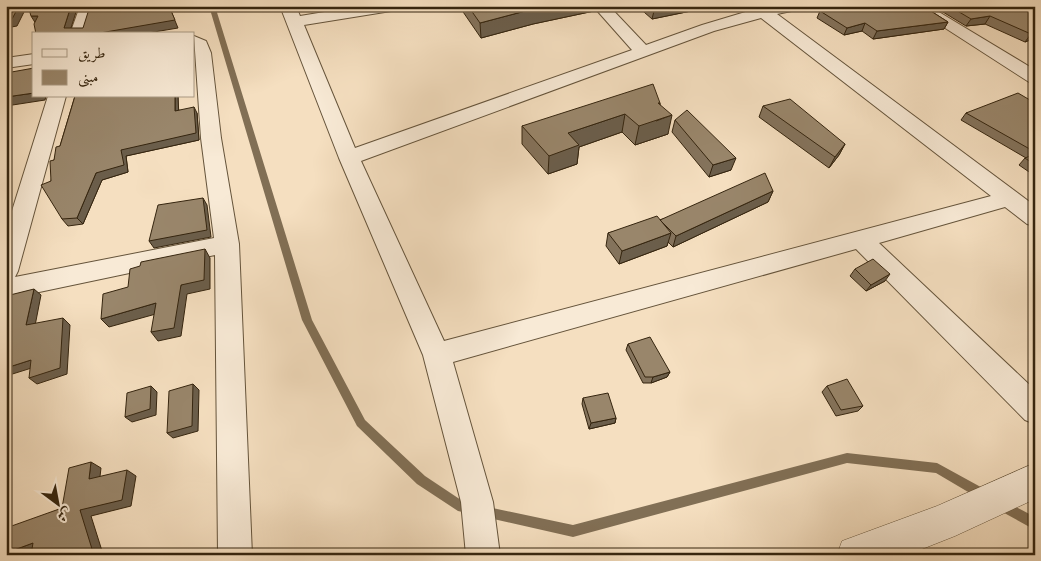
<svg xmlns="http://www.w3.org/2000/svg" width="1041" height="561" viewBox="0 0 1041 561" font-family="Vollkorn,Amiri,serif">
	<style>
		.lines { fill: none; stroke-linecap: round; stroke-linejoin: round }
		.stream { fill: #816f55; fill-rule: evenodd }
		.minor-casing { stroke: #65543b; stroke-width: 2 }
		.tertiary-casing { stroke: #65543b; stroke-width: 1 }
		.minor { fill: #f8ead6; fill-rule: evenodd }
		.tertiary { fill: #f8ead6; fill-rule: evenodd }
		.wall { fill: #84735c; stroke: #35250f }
		.shaded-wall { fill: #6b5e4b; stroke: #35250f }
		.building { fill: #99866b; stroke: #35250f }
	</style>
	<rect width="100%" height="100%" fill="#f5dfc0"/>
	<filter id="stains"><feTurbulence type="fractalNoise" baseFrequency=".004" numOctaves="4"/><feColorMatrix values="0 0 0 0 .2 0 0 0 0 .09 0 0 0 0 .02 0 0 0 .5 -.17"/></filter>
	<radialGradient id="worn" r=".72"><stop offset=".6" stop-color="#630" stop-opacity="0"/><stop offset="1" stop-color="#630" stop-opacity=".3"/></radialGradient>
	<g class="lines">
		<path class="stream" d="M209,6H215L312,320L365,420L425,476L464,502L573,525L847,453L937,463L988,491L990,495L988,499L984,501L980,499L936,473L847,463L573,537L458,511L417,484L357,426L302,320Z
			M1001,499L1035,517V530L997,509L995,505L997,501Z"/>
		<defs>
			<path id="minor" d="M80,6H96L86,34H70Z
				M280,6H296L300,16L361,6H398L396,9L391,11L304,25L355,148L632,50L593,6H609L646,45L702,25L752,10L749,6H803L801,9L777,14L1035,206V226L1027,224L1005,207L879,243L1035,390V424L1025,420L856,249L453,362L493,502L500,555H466L461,502L423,355L339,158ZM761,18L991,196L444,341L361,161L714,31Z
				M911,6H929L1035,70V83L1029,82Z
				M194,36L206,41L211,53L221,138L239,244L252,555H218L215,255L6,299V230L48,96H66L18,271L15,277L214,238L201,138Z
				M34,54V64L6,68V58Z"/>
			<path id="tertiary" d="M1035,463V499L955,536L907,555H837L842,541L937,506Z"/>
		</defs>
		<use href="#minor" class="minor-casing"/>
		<use href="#tertiary" class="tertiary-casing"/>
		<use href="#minor" class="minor"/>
		<use href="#tertiary" class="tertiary"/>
	</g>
	<path class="wall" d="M459,6H595L594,11L533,24L481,38Z
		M637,6H692L691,11L652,19Z
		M825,6H923L948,22L944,29L873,39L862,31L844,35L817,18L820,11L823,10Z
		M933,6H1035V38L1025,42L985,24L966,26Z
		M75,96H178V110L197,113L199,140L126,156L128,172L102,180L83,224L68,226L62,219L51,181L54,160L60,146Z
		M660,103V104L668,134L635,145L622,132L579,147L577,164L548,174L522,144V126Z
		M1035,103V176L1019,165L1025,158H1026L961,120L966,113Z
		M763,106L845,144L839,155L829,168L759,117Z
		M675,120L731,170L709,177L672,132Z
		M773,191L768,202L673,247L668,242L667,246L619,264L606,246L608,233Z
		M855,269L885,281L866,291L850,276Z
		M628,344L670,372L667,377L651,383H643L626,350Z
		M827,386L863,406L858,411L836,416L822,392Z
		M583,398L616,418L615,423L589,429L582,404Z"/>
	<path class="shaded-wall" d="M19,6H27L17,26L6,28V20Z
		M71,6H78L69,34L64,28Z
		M169,6L178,28L142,34H94Z
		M546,6H595L594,11L533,24L481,38L480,23L533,9Z
		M659,6H692L691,11L652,19L655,7Z
		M31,16H38L36,24Z
		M990,16L985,24L966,26L971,19Z
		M948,22L944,29L873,39L877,31Z
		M865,23L862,31L844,35L847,28Z
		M1035,33V38L1025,42L1031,34Z
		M34,93V96H46L45,100L6,106V97Z
		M175,96H178L179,118L175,111Z
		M658,103H660L656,121L672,115L668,134L635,145L639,126Z
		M194,107L197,113L199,140L126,156L128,172L102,180L83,224L77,218L96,173L121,150Z
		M625,114L622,132L579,147L577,164L548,174L549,156L568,133Z
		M845,144L839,155L829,168L835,157Z
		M736,158L731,170L709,177L713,165Z
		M773,191L768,202L673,247L676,236Z
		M203,198L207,205L211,237L154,248L149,241Z
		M671,233L667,246L619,264L622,251Z
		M205,249L210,258V289L187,294L181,336L158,341L151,332Z
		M890,274L885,281L866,291L871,285Z
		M34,289L41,295L34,331L26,325Z
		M156,303L163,312L109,327L101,319Z
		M63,318L70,325L67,374L37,384L29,378Z
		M31,360L38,366L6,376V368Z
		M670,372L667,377L651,383L653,377Z
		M193,384L199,390L198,431L173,438L167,433Z
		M151,386L157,392L156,415L132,422L125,417Z
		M616,418L615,423L589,429L591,423Z
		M91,462L101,468L99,485L89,479Z
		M127,470L136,476L131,506L91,516L103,554L102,555H83L80,510Z
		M33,543L46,548L28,555H6V553Z"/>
	<path class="building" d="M6,6H19L12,19L6,20Z
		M28,6H71L64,28H83L90,6H169L175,20L94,34H36L34,24L38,16H31Z
		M468,6H546L533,9L480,23Z
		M826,6H923L948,22L877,31L865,23L847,28L820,11L830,8Z
		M949,6H1035V33L1031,34L990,16L971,19Z
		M34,68V93L6,97V73Z
		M653,84L660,103H658L672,115L639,126L625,114L568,133L579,145L549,156L522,126Z
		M1018,93L1035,103V152L966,113Z
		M75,96H175V111L194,107L196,133L121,150L124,165L96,173L77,218L62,219L41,185L51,181L50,161L54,160L56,147L60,146Z
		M790,99L845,144L835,157L763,106Z
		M687,110L736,158L713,165L675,120Z
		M1035,154V165L1025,158Z
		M765,173L773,191L676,236L660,220Z
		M203,198L207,230L149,241L158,205Z
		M657,216L671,233L622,251L608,233Z
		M205,249L204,280L181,285L174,328L151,332L156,303L101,319L103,294L128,287L130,269L140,266L141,262Z
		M873,259L890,274L871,285L855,269Z
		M34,289L26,325L63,318L60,368L29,378L31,360L6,368V311L10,295Z
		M650,337L670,372L653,377H645L628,344Z
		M847,379L863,406L841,410L827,386Z
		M193,384L192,426L167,433L169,391Z
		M151,386L150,409L125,417L127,393Z
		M608,393L616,418L591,423L583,398Z
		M91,462L89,479L127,470L122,500L80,510L92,549L83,555H31L33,543L6,553V528L62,508L69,468Z"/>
	<rect width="1041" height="561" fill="none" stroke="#f5dfc0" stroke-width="25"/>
	<rect x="8" y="8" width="1026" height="546" fill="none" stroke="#35250f" stroke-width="2.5"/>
	<rect x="12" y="12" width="1016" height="536" fill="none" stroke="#35250f"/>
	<rect x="32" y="32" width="162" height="65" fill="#f8ead6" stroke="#aa9b86"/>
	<rect x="42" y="49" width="25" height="8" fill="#f8ead6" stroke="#aa9b86"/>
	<text x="78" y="58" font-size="15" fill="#35250f">طريق</text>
	<rect x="42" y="70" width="25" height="15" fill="#99866b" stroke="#aa9b86"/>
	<text x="78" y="82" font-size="15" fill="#35250f">مبنى</text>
	<g transform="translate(58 504) rotate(148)" stroke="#f8ead6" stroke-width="4" paint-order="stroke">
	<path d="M0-4L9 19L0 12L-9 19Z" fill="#35250f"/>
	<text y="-8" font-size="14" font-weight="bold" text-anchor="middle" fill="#35250f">ش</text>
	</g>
	<rect width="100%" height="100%" filter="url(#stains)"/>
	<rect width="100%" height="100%" fill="url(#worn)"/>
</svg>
